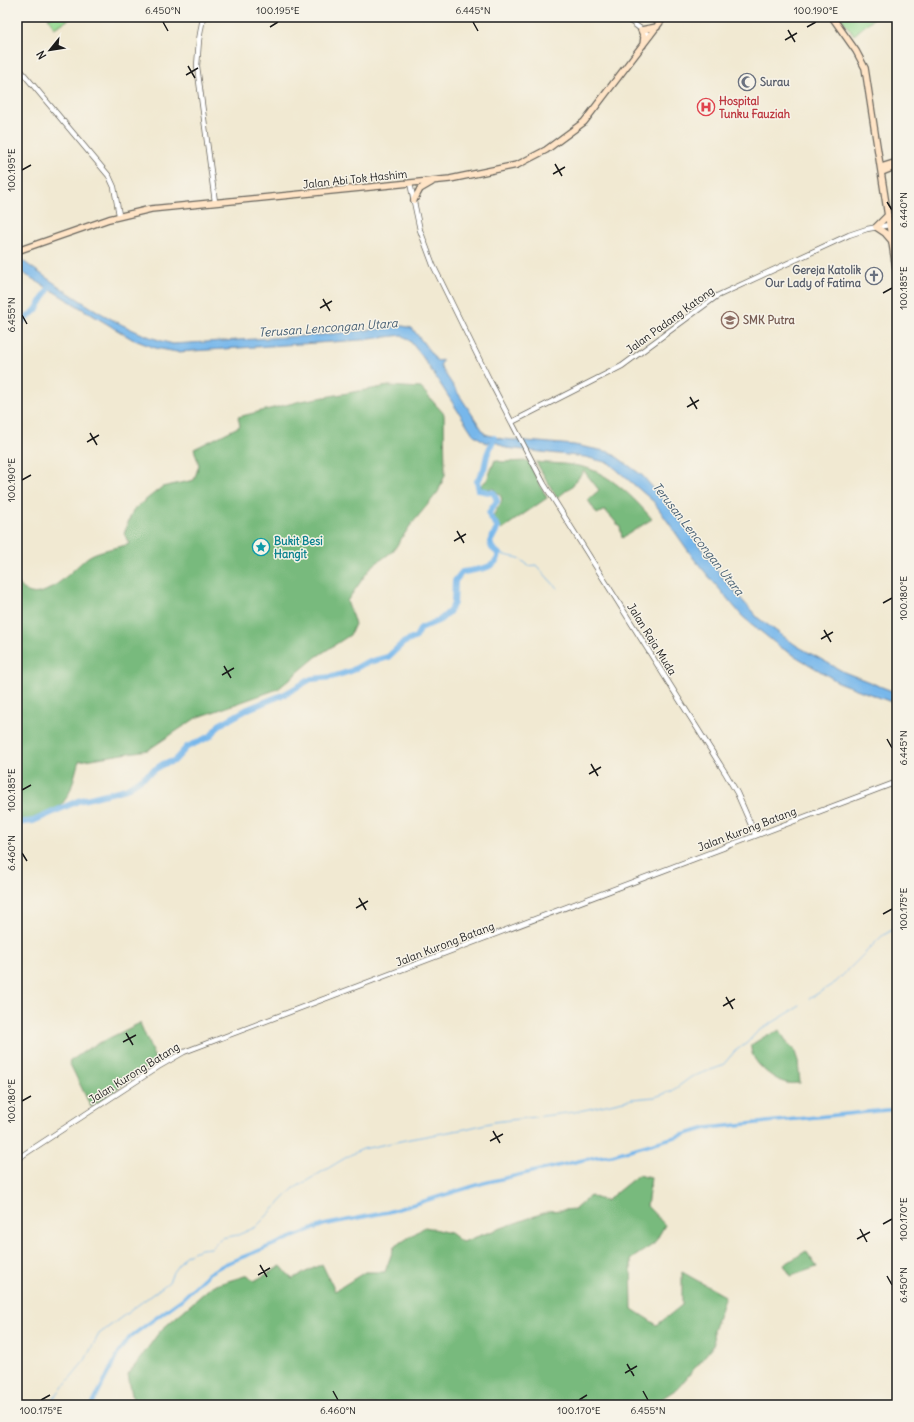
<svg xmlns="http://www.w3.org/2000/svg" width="914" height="1422" viewBox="0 0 914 1422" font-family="Delius,sans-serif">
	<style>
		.green { fill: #96da93; stroke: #597b58 }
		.forest { fill: #78ba7d; stroke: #4a6b4c }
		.water { fill: #77b7eb; stroke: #4a6a84 }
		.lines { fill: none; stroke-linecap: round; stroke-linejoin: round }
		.stream { stroke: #77b7eb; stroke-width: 1 }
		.canal { stroke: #77b7eb; stroke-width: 3.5 }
		.river { stroke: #77b7eb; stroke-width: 6 }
		.tertiary-casing { stroke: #67645c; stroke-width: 6 }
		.secondary-casing { stroke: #67645c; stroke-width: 8 }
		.tertiary { stroke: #fff; stroke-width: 4.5 }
		.secondary { stroke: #ffe4c6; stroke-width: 5.5 }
		.ticks { fill: none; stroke: #1c1c1c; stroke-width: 1.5 }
		.labels { text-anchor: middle; stroke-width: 3; stroke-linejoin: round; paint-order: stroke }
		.worship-label { font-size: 11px; font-weight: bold; fill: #5b616d; stroke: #f7f3e8; text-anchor: start }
		.health-label { font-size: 11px; font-weight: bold; fill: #be3a42; stroke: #f7f3e8; text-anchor: start }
		.street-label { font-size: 11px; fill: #1c1c1c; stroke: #f7f3e8 }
		.education-label { font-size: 11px; font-weight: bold; fill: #785e54; stroke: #f7f3e8; text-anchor: start }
		.culture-label { font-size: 11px; font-weight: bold; fill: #0d838f; stroke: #f7f3e8; text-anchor: start }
		.water-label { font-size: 12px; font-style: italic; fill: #405a6f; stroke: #f7f3e8 }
		.neatline { fill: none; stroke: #1c1c1c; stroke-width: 1.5 }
		.ticks-label { font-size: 10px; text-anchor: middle; fill: #1c1c1c }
	</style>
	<rect width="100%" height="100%" fill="#f7f3e8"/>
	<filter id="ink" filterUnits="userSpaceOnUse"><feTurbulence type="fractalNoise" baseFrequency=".025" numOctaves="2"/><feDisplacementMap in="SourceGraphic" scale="8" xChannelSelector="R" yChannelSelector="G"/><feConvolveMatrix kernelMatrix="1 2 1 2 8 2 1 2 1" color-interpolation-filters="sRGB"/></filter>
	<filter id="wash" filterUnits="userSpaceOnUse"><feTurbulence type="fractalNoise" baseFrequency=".012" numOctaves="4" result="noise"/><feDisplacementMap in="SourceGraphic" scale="16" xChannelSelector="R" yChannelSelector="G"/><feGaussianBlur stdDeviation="0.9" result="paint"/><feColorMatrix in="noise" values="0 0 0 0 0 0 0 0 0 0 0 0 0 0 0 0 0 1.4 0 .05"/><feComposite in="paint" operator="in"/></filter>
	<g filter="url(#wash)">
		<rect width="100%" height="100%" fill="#f1e9d2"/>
		<path class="green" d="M48,17H73L54,28Z
			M840,17H875L854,35Z"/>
		<path class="forest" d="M389,386L421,388L444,414L445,475L438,492L410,526L393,551L371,567L347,601L355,624L350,635L316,657L278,689L196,718L148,750L79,761C75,772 73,787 67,797C56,815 37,822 17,825V580C35,616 71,570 88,557C98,550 117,548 129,544L124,533L133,510L162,487L194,480L199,465L194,449L240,426L238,417L301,401Z
			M495,460L502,462L528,461L547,498L502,529L493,519C495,504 512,502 492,488L482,491L481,485L487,480Z
			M536,462C555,464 577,463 595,471C617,481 637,501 652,519L622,538L620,527L605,510L597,514L588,500L599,490L584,471L572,486L557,498Z
			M140,1023L156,1061L91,1107L69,1062L89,1048Z
			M780,1030L787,1043L794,1049L798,1061L800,1083C796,1083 791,1084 787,1083C773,1080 749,1061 751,1045L767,1035L772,1034Z
			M638,1175L651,1178L647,1206L665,1225L654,1244L631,1259L632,1309L657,1325L682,1305V1272L725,1296L713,1331L714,1345L678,1388L652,1405H134L128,1375L160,1331L212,1286L248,1275L254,1281L281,1266L292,1279L322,1264L335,1291L365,1272H385L394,1247L425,1227L450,1233L462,1242L549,1211L575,1209L590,1196L606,1201Z
			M806,1251L817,1267L791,1276L784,1265Z"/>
		<path class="water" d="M17,257C63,289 118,331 173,344L321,335L403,326L412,328L437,361L443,360L440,366L485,434L502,439L574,445L610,452L643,476L680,520L727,583L758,618L797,646L844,672L897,693V704L840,683L780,647L743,617L694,559L654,502L609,463L585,457L506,448L492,440L486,443L473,434L422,356L410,341L402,335L362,340L177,352L155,348L132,339L18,270Z"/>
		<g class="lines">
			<path class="stream" d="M499,554L519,558L529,566L536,565L557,588
				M809,999L836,982L882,936L897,927
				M48,1405L85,1360L99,1334L169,1282L173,1272L185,1256L200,1249L211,1248L221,1238L238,1235L256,1227L293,1189L352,1154L363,1149L410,1139L465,1129L494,1122L575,1112L632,1099L655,1097L672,1091L691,1077L722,1066L735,1051L747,1043L757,1032L800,1006"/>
			<path class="canal" d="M92,1405L119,1352L130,1337L182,1299L209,1273L225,1264L323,1225L388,1212L484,1183L596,1157L612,1155L707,1128L897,1109"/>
			<path class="river" d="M17,323H20L36,310L51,285
				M17,823L33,821L78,801L126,789L163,764L174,761L187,747L211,736L219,725L248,709L285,694L311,679L332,677L351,671L365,663L388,657L403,643L416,637L421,628L440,620L450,611L454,603L455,581L462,572C474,570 497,570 499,554L492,548L490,542L498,527C488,513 485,517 497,501L494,493L479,490L477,481L484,469L487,455L494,438"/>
		</g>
	</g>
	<g filter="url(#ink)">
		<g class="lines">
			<defs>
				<path id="tertiary" d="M203,17L199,40L197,66L215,202
					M625,17L650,36
					M17,66L109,176L114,187L119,215
					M410,183L420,230L433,265L489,379L544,484L726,774L737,793L755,834
					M512,422L622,366L717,296L849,235L867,229L889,225
					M17,1159L158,1067L184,1052L897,782"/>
				<path id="secondary" d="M832,17L856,51L865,68L897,275
					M643,45L644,37L641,30L657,27
					M881,167L897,162
					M882,172L897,166
					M414,200L420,189L432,182
					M888,215L876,227L885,233L891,240
					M17,251L109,219L151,209L450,179L517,165L546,150L584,122L664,17"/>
			</defs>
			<use href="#tertiary" class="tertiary-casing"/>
			<use href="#secondary" class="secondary-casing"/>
			<use href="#tertiary" class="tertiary"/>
			<use href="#secondary" class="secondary"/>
		</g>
	</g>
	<path class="ticks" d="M163,22L168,31M473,22L478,31M270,27L278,22M807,27L816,22M788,30L795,42M785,40L797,33M188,66L195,78M186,75L198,68M555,164L562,176M22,170L31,165M553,174L565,167M887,202L892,210M883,293L892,288M323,299L330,311M320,308L332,301M22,315L27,324M690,397L697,409M687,407L699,400M90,433L97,445M87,442L99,435M22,480L31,475M457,531L464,543M454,541L466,534M883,603L892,598M824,630L831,642M821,639L833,632M224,666L231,678M222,675L234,668M887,739L892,748M591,764L598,776M589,774L601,767M22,790L31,785M22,853L27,861M359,898L366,910M356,908L368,901M883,914L892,909M726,997L733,1009M723,1006L735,999M126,1033L133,1045M123,1042L136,1035M22,1101L31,1096M493,1131L500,1143M490,1141L503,1134M883,1224L892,1219M860,1229L867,1242M857,1239L870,1232M260,1265L267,1277M258,1275L270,1268M887,1276L892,1285M627,1364L634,1376M625,1373L637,1366M333,1391L338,1400M643,1391L648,1400M41,1400L50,1395M579,1400L587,1395"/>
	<defs>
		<symbol id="mosque-ring" viewBox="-11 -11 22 22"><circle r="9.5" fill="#f7f3e8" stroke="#6b7280" stroke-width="1.5"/><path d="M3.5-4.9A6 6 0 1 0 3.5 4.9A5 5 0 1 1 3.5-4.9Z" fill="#6b7280"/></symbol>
		<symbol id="hospital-ring" viewBox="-11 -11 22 22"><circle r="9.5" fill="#f7f3e8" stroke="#e0444e" stroke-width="1.5"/><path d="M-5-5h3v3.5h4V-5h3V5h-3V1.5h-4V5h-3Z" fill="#e0444e"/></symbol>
		<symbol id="church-ring" viewBox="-11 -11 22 22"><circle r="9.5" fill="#f7f3e8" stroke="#6b7280" stroke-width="1.5"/><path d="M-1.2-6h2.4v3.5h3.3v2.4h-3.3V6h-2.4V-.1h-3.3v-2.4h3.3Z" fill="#6b7280"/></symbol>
		<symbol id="school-ring" viewBox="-11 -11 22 22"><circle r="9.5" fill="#f7f3e8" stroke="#8d6e63" stroke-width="1.5"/><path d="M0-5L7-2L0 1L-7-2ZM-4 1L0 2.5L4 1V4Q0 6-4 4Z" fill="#8d6e63"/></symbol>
		<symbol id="sight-ring" viewBox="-11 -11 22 22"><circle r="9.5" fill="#f7f3e8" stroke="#0f9aa8" stroke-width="1.5"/><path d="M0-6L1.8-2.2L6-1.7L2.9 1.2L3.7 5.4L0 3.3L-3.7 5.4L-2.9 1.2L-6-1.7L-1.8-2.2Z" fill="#0f9aa8"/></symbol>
	</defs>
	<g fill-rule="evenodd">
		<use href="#mosque-ring" x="737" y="72" width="20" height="20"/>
		<use href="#hospital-ring" x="696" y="97" width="20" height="20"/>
		<use href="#church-ring" x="864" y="266" width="20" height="20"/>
		<use href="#school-ring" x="720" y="310" width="20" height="20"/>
		<use href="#sight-ring" x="251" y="537" width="20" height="20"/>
	</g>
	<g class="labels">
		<g class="worship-label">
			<text x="760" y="86">Surau</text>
			<text x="861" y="274" text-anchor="end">Gereja Katolik<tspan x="861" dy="13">Our Lady of Fatima</tspan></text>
		</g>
		<g class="health-label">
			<text x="719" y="105">Hospital<tspan x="719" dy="13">Tunku Fauziah</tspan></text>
		</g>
		<g class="street-label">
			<text transform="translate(355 179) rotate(-6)" y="4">Jalan Abi Tok Hashim</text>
			<text transform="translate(670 320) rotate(-36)" y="4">Jalan Padang Katong</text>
			<text transform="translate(652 639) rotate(58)" y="4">Jalan Raja Muda</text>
			<text transform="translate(747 829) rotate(-21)" y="4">Jalan Kurong Batang</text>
			<text transform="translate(445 944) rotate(-21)" y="4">Jalan Kurong Batang</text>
			<text transform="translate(134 1073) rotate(-32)" y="4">Jalan Kurong Batang</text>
		</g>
		<g class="education-label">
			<text x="743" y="324">SMK Putra</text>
		</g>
		<g class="culture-label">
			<text x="274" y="545">Bukit Besi<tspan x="274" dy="13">Hangit</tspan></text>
		</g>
		<g class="water-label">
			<text transform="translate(328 328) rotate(-4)" y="4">Terusan Lencongan Utara</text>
			<text transform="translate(698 539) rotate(52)" y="4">Terusan Lencongan Utara</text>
		</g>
	</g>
	<rect width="914" height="1422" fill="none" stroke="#f7f3e8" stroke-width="44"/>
	<g transform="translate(50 50) rotate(240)" stroke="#f7f3e8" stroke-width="3" paint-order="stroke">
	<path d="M0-3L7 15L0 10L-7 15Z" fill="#1c1c1c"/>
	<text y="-6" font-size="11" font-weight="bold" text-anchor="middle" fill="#1c1c1c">N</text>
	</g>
	<rect x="22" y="22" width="870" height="1378" class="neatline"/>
	<g class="ticks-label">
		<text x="163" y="14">6.450°N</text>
		<text x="278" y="14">100.195°E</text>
		<text x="473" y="14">6.445°N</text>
		<text x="816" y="14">100.190°E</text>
		<text transform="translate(11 170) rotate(-90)" y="4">100.195°E</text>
		<text transform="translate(903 210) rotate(-90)" y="4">6.440°N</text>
		<text transform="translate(903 288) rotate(-90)" y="4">100.185°E</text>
		<text transform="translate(11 315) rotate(-90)" y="4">6.455°N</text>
		<text transform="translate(11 480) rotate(-90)" y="4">100.190°E</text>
		<text transform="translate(903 598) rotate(-90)" y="4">100.180°E</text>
		<text transform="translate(903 748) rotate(-90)" y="4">6.445°N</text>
		<text transform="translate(11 790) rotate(-90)" y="4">100.185°E</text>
		<text transform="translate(11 853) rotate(-90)" y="4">6.460°N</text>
		<text transform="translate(903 909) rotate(-90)" y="4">100.175°E</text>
		<text transform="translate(11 1101) rotate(-90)" y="4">100.180°E</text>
		<text transform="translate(903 1219) rotate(-90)" y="4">100.170°E</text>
		<text transform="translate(903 1285) rotate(-90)" y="4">6.450°N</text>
		<text x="41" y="1414">100.175°E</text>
		<text x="338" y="1414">6.460°N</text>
		<text x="579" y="1414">100.170°E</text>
		<text x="648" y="1414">6.455°N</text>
	</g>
</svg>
